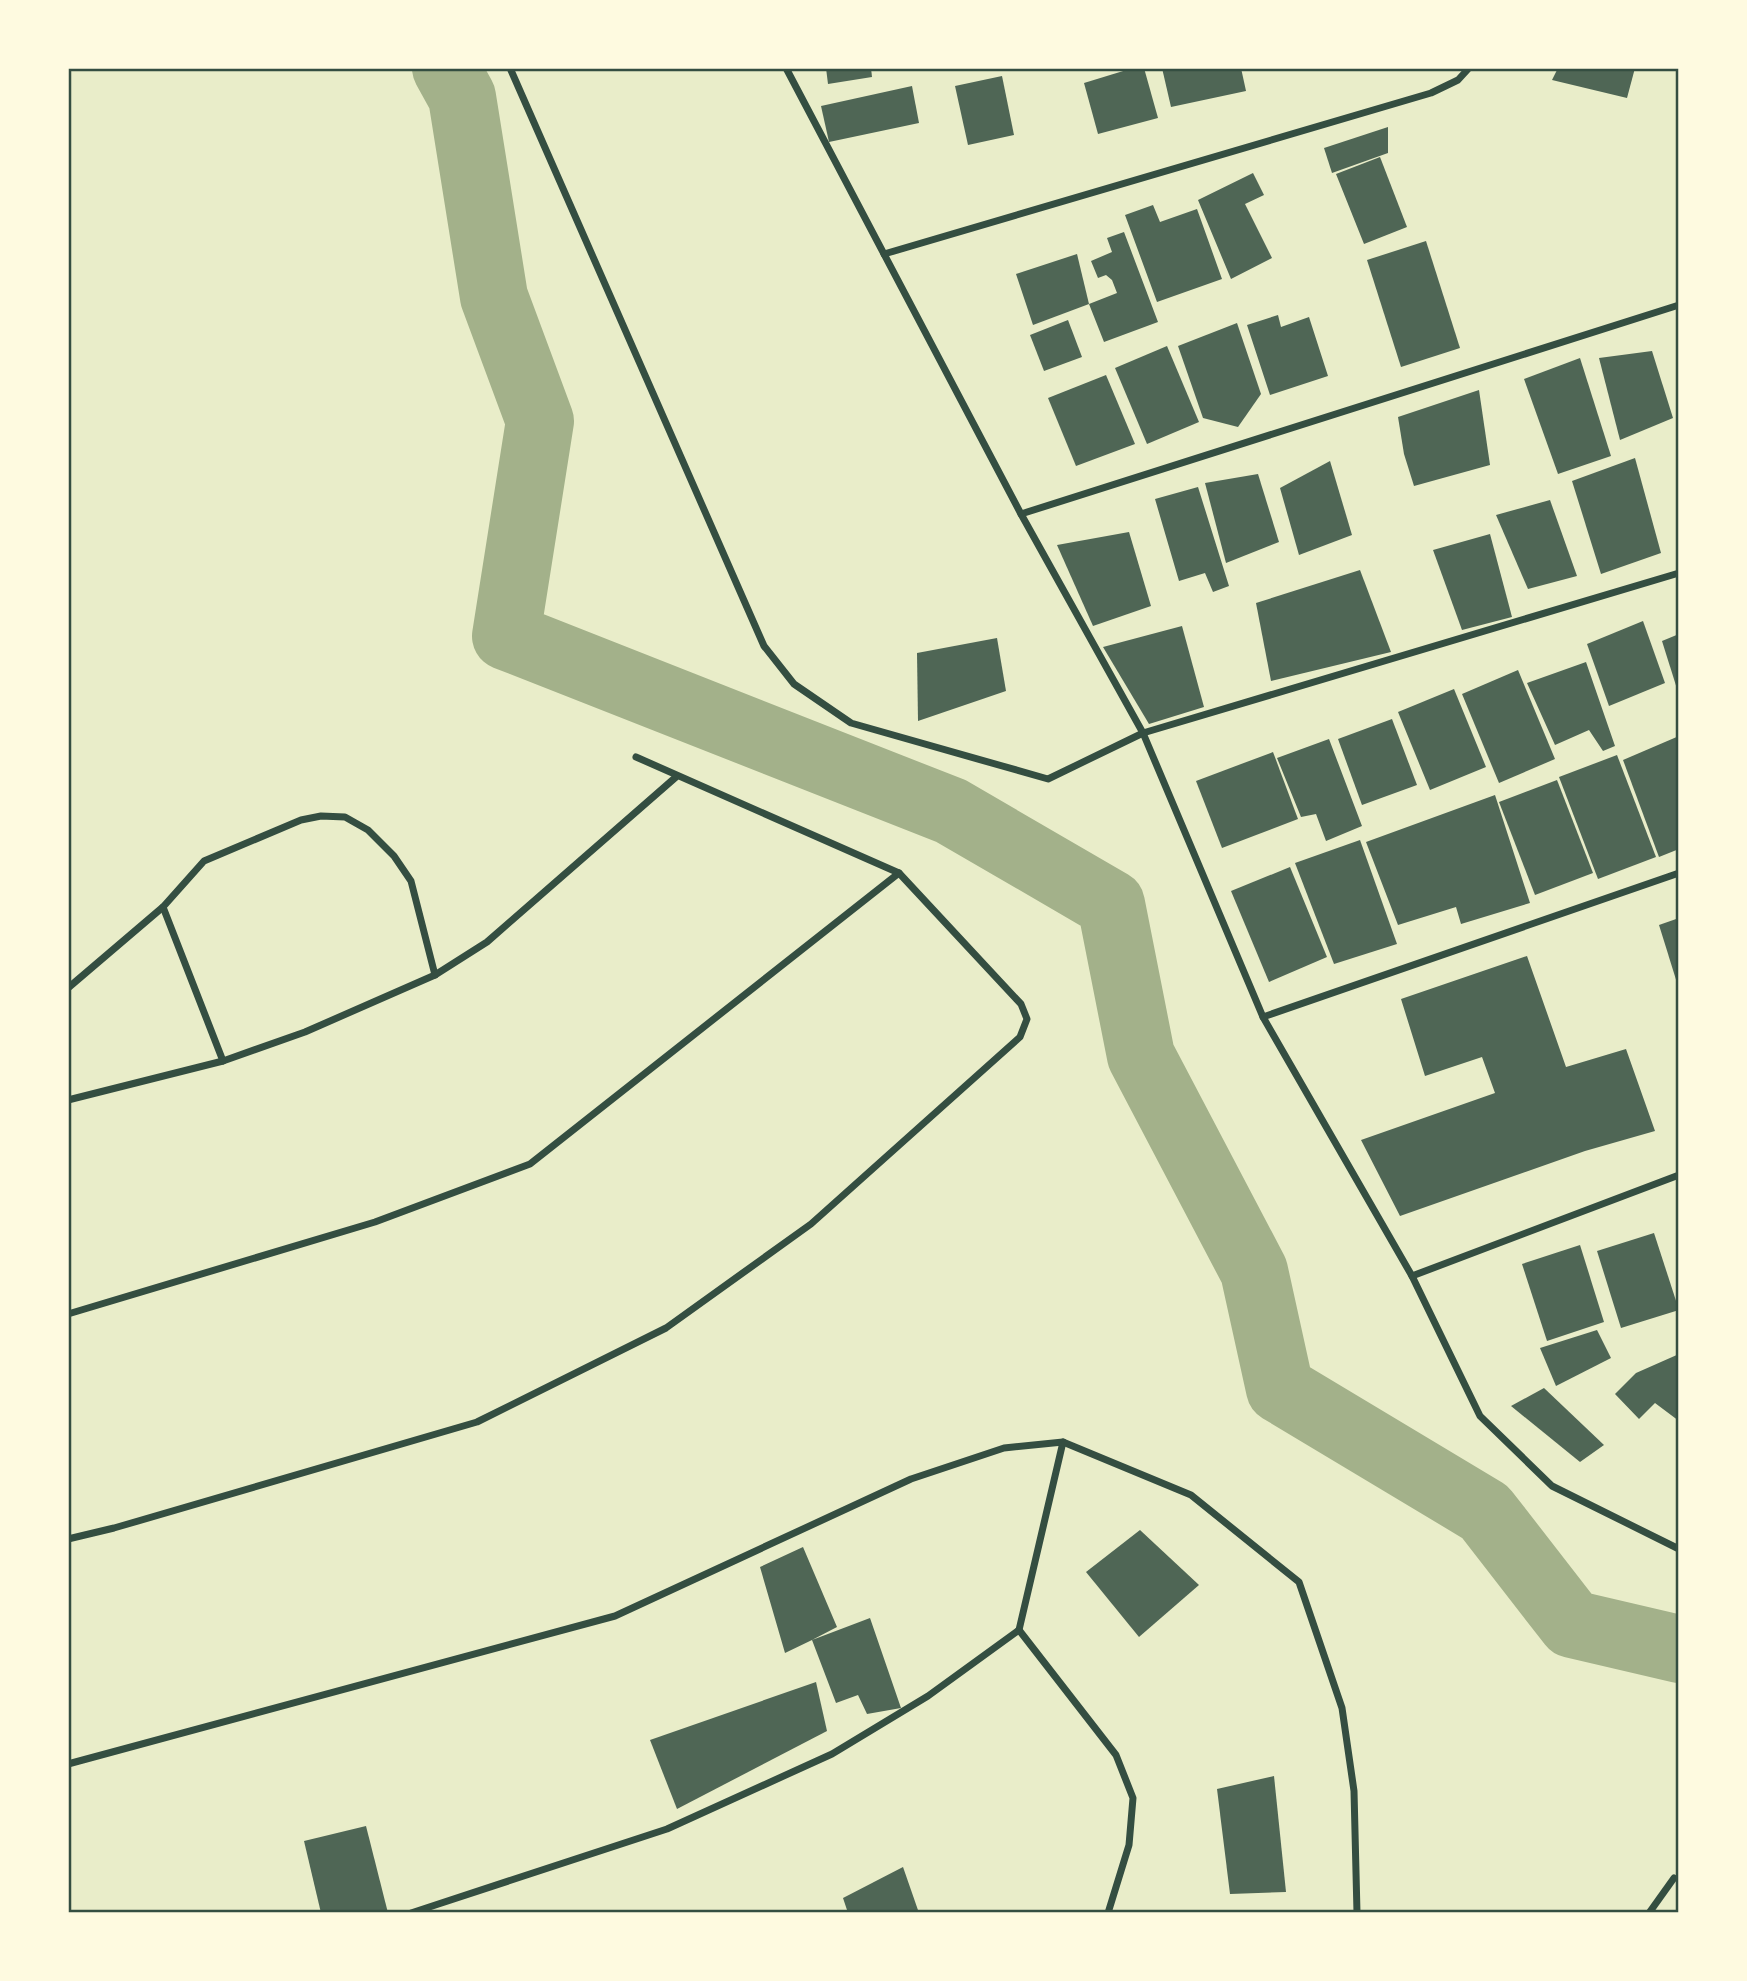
<svg xmlns="http://www.w3.org/2000/svg" width="1747" height="1981" font-family="Karla,sans-serif">
<rect width="100%" height="100%" fill="#e9edc9"/>
<g fill="none" stroke-linecap="round" stroke-linejoin="round">
<!-- river -->
<polyline stroke="#a3b18a" stroke-width="68" points="446,68 462,97 494,297 540,421 506,636 951,811 1111,904 1141,1056 1254,1271 1280,1389 1485,1512 1572,1624 1679,1649"/>
</g>
<!-- building -->
<g fill="#4f6655">
<polygon points="826,68 871,68 872,77 828,84"/>
<polygon points="1133,68 1144,68 1158,118 1098,134 1084,83"/>
<polygon points="1162,68 1241,68 1246,91 1171,107"/>
<polygon points="1558,68 1635,68 1627,98 1552,80"/>
<polygon points="1002,76 1014,135 968,145 955,86"/>
<polygon points="912,86 919,123 829,142 821,106"/>
<polygon points="1388,127 1388,153 1332,173 1324,148"/>
<polygon points="1380,157 1407,227 1364,244 1336,174"/>
<polygon points="1253,173 1264,195 1245,204 1272,258 1231,279 1198,200"/>
<polygon points="1153,205 1160,222 1197,209 1222,279 1157,302 1125,215"/>
<polygon points="1124,232 1158,322 1104,342 1089,304 1117,293 1112,280 1106,275 1098,278 1091,261 1112,252 1107,238"/>
<polygon points="1426,241 1460,348 1401,367 1367,260"/>
<polygon points="1077,254 1089,304 1033,325 1016,274"/>
<polygon points="1278,315 1281,327 1309,317 1328,376 1270,395 1247,325"/>
<polygon points="1068,320 1082,357 1044,371 1030,335"/>
<polygon points="1237,323 1261,394 1238,427 1203,418 1178,346"/>
<polygon points="1167,346 1199,422 1147,444 1115,368"/>
<polygon points="1652,351 1673,418 1620,440 1599,358"/>
<polygon points="1580,358 1611,456 1558,474 1524,379"/>
<polygon points="1106,375 1135,444 1076,466 1048,398"/>
<polygon points="1479,390 1490,465 1414,486 1404,454 1398,417"/>
<polygon points="1635,458 1661,553 1601,574 1572,481"/>
<polygon points="1330,461 1352,535 1299,555 1280,488"/>
<polygon points="1258,474 1279,542 1226,563 1205,483"/>
<polygon points="1198,487 1229,586 1213,592 1205,573 1179,581 1155,499"/>
<polygon points="1550,500 1577,576 1528,589 1496,515"/>
<polygon points="1129,532 1151,606 1093,626 1057,545"/>
<polygon points="1490,534 1512,617 1462,630 1433,550"/>
<polygon points="1360,570 1391,652 1271,681 1256,603"/>
<polygon points="1643,621 1665,683 1609,706 1587,644"/>
<polygon points="1182,626 1204,707 1149,724 1103,647"/>
<polygon points="1679,634 1679,692 1678,692 1662,641"/>
<polygon points="997,638 1006,691 918,721 917,653"/>
<polygon points="1586,662 1615,746 1603,751 1589,730 1555,745 1527,683"/>
<polygon points="1518,670 1555,759 1499,783 1462,694"/>
<polygon points="1454,689 1486,767 1430,790 1398,712"/>
<polygon points="1392,719 1417,785 1362,805 1338,739"/>
<polygon points="1679,736 1679,849 1659,857 1623,760"/>
<polygon points="1329,739 1362,826 1326,841 1316,814 1301,817 1277,758"/>
<polygon points="1273,752 1298,819 1222,848 1196,781"/>
<polygon points="1617,755 1656,857 1598,879 1559,777"/>
<polygon points="1557,780 1593,873 1535,895 1499,802"/>
<polygon points="1495,795 1530,903 1461,924 1456,907 1398,925 1366,842"/>
<polygon points="1360,840 1397,944 1334,964 1295,863"/>
<polygon points="1290,867 1327,957 1269,982 1231,891"/>
<polygon points="1679,918 1679,986 1678,986 1659,925"/>
<polygon points="1527,956 1566,1067 1626,1049 1655,1131 1585,1151 1400,1216 1361,1140 1495,1093 1482,1057 1425,1076 1401,999"/>
<polygon points="1654,1233 1679,1310 1621,1328 1597,1251"/>
<polygon points="1580,1245 1604,1322 1547,1341 1522,1264"/>
<polygon points="1597,1330 1611,1358 1556,1386 1540,1348"/>
<polygon points="1679,1354 1679,1421 1655,1403 1639,1419 1615,1394 1636,1373"/>
<polygon points="1544,1388 1604,1445 1580,1462 1511,1406"/>
<polygon points="1140,1530 1199,1585 1139,1637 1086,1572"/>
<polygon points="803,1547 837,1627 812,1640 870,1618 901,1708 867,1714 858,1695 836,1703 812,1640 785,1653 760,1567"/>
<polygon points="816,1682 827,1731 677,1809 650,1740"/>
<polygon points="1274,1776 1286,1892 1230,1894 1217,1789"/>
<polygon points="366,1826 388,1913 321,1913 304,1841"/>
<polygon points="903,1867 919,1913 848,1913 843,1898"/>
</g>
<g fill="none" stroke-linecap="round" stroke-linejoin="round">
<!-- minor -->
<g stroke="#344e41" stroke-width="7">
<polyline points="510,68 764,646 794,684 851,723 1048,779 1143,733 1679,573"/>
<polyline points="786,68 1021,514 1143,733 1263,1017 1412,1276 1480,1416 1552,1486 1679,1549"/>
<polyline points="884,254 1431,93 1458,80 1469,68"/>
<polyline points="1021,514 1679,305"/>
<polyline points="163,907 223,1061"/>
<polyline points="68,988 163,907 204,861 301,820 321,816 345,817 368,830 394,856 411,881 435,975"/>
<polyline points="1263,1017 1679,873"/>
<polyline points="68,1100 223,1061 305,1032 435,975 487,942 676,777"/>
<polyline points="1412,1276 1679,1175"/>
<polyline points="68,1314 375,1222 530,1164 899,873"/>
<polyline points="68,1539 114,1528 477,1422 666,1328 811,1224 1020,1037 1027,1019 1021,1004 899,873 636,757"/>
<polyline points="1019,1630 1116,1755 1133,1798 1129,1845 1108,1913"/>
<polyline points="1019,1630 1063,1442"/>
<polyline points="68,1764 615,1616 911,1479 1004,1448 1063,1442 1191,1495 1299,1582 1342,1708 1354,1791 1357,1913"/>
<polyline points="411,1913 667,1829 832,1754 928,1696 1019,1630"/>
<polyline points="1649,1913 1674,1878"/>
</g>
</g>
<!-- border -->
<rect width="1747" height="1981" fill="none" stroke="#fefae0" stroke-width="140"/>
<rect x="70" y="70" width="1607" height="1841" fill="none" stroke="#344e41" stroke-width="2.5"/>
</svg>
